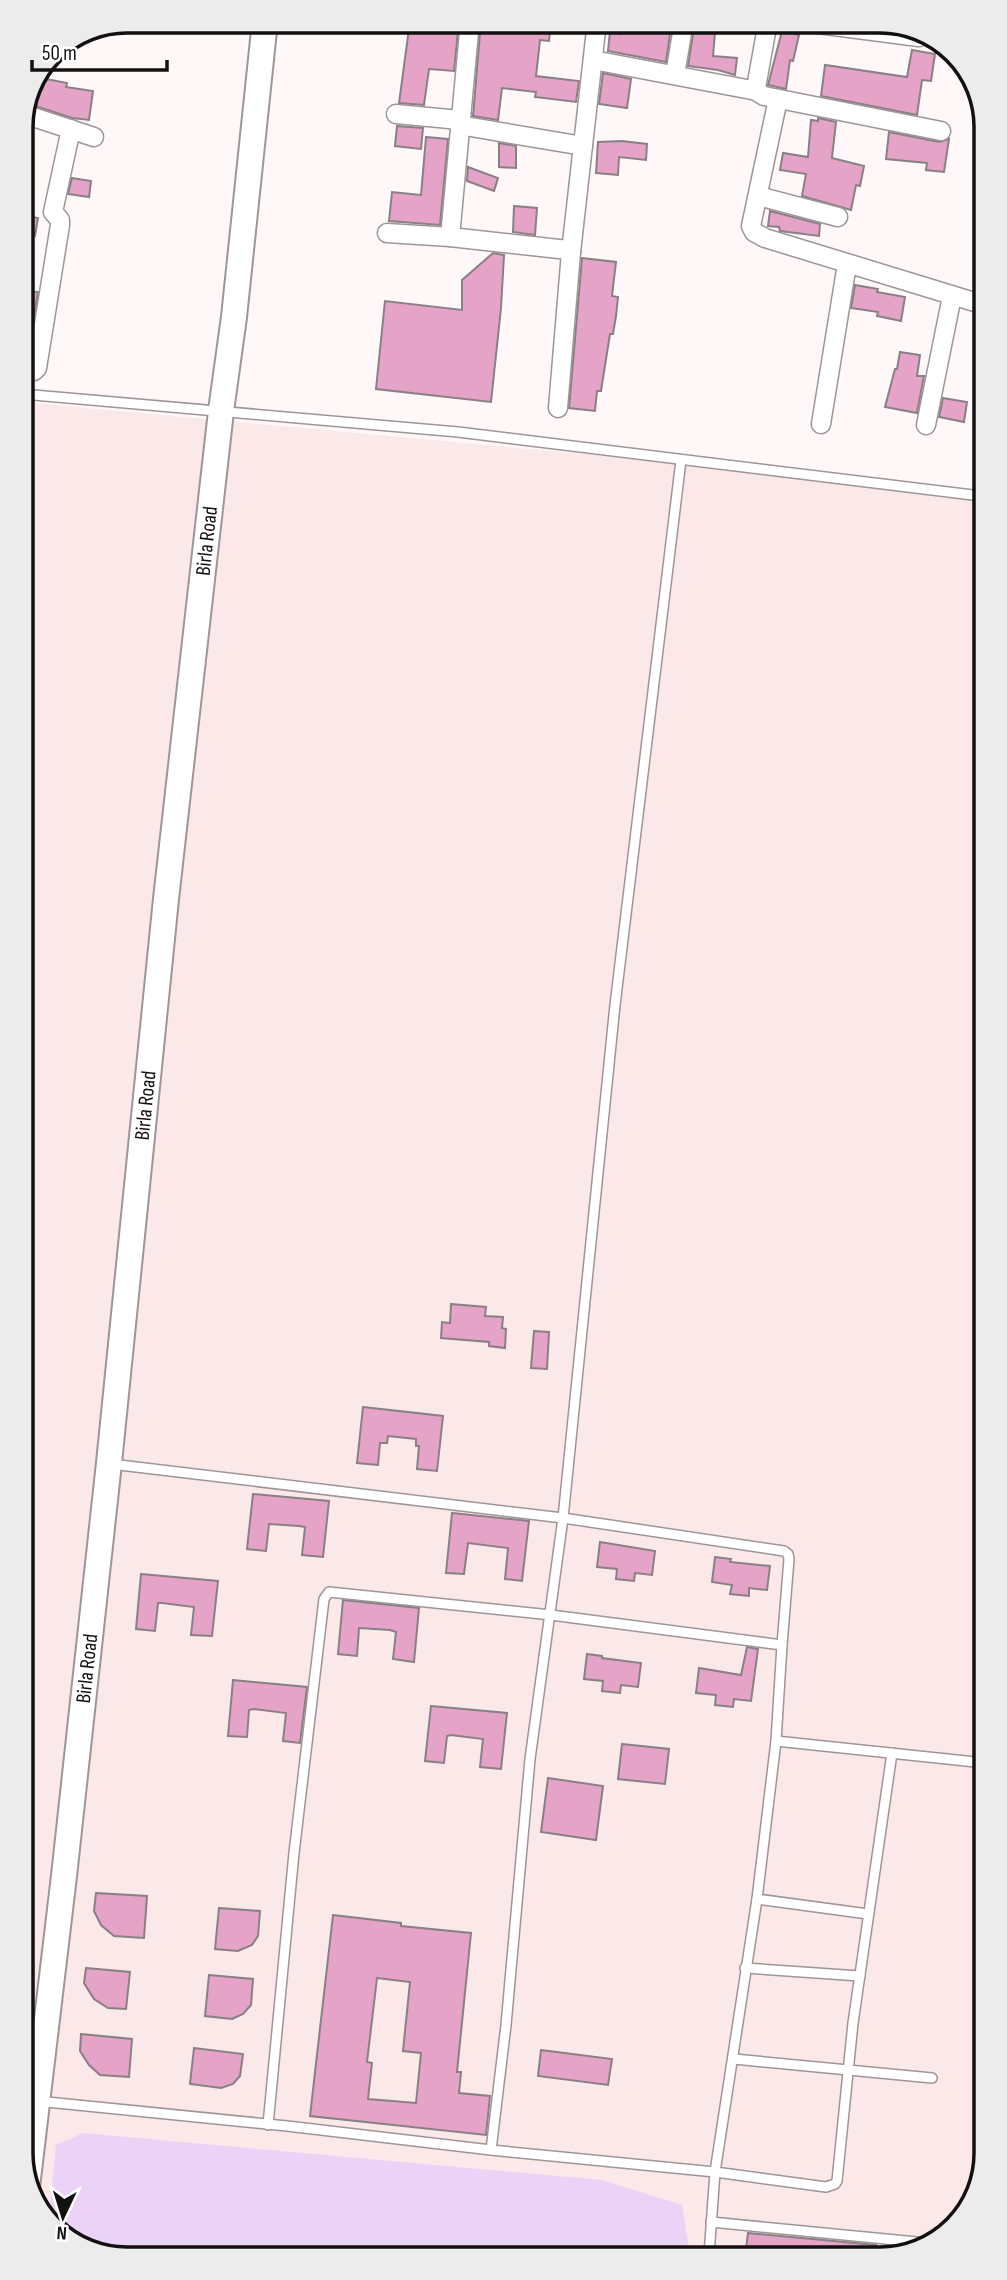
<svg xmlns="http://www.w3.org/2000/svg" width="1007" height="2280" font-family="'Sofia Sans Condensed',sans-serif">
<rect width="100%" height="100%" fill="#fef8f8"/>
<!-- built -->
<polygon fill="#fbe8e9" points="22,402 981,491 986,2153 968,2212 914,2253 120,2259 63,2237 27,2187"/>
<!-- water -->
<polygon fill="#ebd3f7" points="83,2133 602,2180 682,2205 690,2255 120,2259 63,2237 49,2218 56,2145"/>
<!-- building -->
<g fill="#e5a3c7" stroke="#888084" stroke-width="2" fill-rule="evenodd">
<polygon points="410,21 459,21 454,71 429,69 424,105 399,103"/>
<polygon points="481,21 551,21 549,41 540,40 536,76 579,81 576,102 535,97 536,92 502,88 498,120 473,116"/>
<polygon points="622,21 672,21 666,62 608,51 610,32 621,34"/>
<polygon points="695,21 716,21 713,56 737,58 735,75 718,70 688,66"/>
<polygon points="782,31 799,35 793,61 790,60 786,89 768,85"/>
<polygon points="912,50 935,54 931,81 922,80 917,115 821,96 825,65 907,77"/>
<polygon points="603,73 631,79 627,108 599,104"/>
<polygon points="41,78 67,83 66,87 93,91 89,120 72,118 29,104"/>
<polygon points="818,118 836,122 832,158 864,166 860,186 856,185 851,210 802,196 806,174 780,170 783,153 808,157 811,120 818,121"/>
<polygon points="397,126 423,128 421,149 395,146"/>
<polygon points="889,132 939,142 949,139 944,172 926,170 927,163 886,159"/>
<polygon points="426,137 448,139 440,225 389,221 392,192 421,195"/>
<polygon points="622,141 647,144 646,160 619,157 618,175 596,173 598,142"/>
<polygon points="499,143 516,146 516,168 499,167"/>
<polygon points="468,167 498,178 494,191 467,181"/>
<polygon points="72,178 91,181 89,197 68,194"/>
<polygon points="514,206 537,208 535,235 513,232"/>
<polygon points="770,211 820,224 819,236 780,231 779,227 768,226"/>
<polygon points="21,215 38,218 35,236 22,233"/>
<polygon points="493,253 504,255 501,308 491,402 376,389 385,301 462,310 462,280"/>
<polygon points="582,258 616,262 612,296 618,297 616,316 613,334 610,334 601,391 597,391 595,411 569,408"/>
<polygon points="855,285 878,289 877,292 905,297 901,321 877,316 878,312 851,308"/>
<polygon points="22,290 38,292 27,359 22,358"/>
<polygon points="900,352 920,355 917,376 924,376 917,413 885,407 895,369 897,369"/>
<polygon points="943,398 967,402 964,422 939,417"/>
<polygon points="451,1304 486,1307 485,1316 503,1317 502,1328 506,1329 505,1348 489,1346 489,1342 441,1338 442,1322 450,1323"/>
<polygon points="534,1331 549,1332 547,1369 531,1368"/>
<polygon points="363,1407 443,1416 437,1471 417,1469 419,1446 416,1446 416,1439 388,1436 387,1443 380,1443 378,1465 357,1463"/>
<polygon points="253,1494 329,1501 323,1557 302,1555 305,1527 299,1526 269,1524 266,1551 247,1549"/>
<polygon points="452,1513 529,1521 522,1581 505,1579 508,1548 468,1543 464,1574 446,1573"/>
<polygon points="600,1542 655,1551 652,1575 635,1573 634,1581 616,1579 617,1569 597,1567"/>
<polygon points="715,1557 731,1559 730,1562 770,1566 767,1590 749,1588 749,1596 730,1594 732,1585 712,1582"/>
<polygon points="141,1574 218,1581 212,1636 191,1635 194,1607 162,1603 158,1603 155,1631 136,1629"/>
<polygon points="343,1600 419,1608 414,1662 393,1659 396,1632 390,1630 359,1628 357,1656 338,1654"/>
<polygon points="747,1647 758,1649 751,1701 734,1699 733,1707 715,1705 716,1695 696,1693 699,1668 741,1675"/>
<polygon points="587,1654 602,1656 602,1658 641,1663 638,1687 621,1685 620,1693 602,1691 603,1681 584,1679"/>
<polygon points="233,1680 307,1687 300,1743 283,1741 286,1713 254,1709 249,1710 247,1737 228,1736"/>
<polygon points="431,1706 507,1713 501,1769 480,1767 483,1739 451,1735 447,1736 444,1763 425,1761"/>
<polygon points="622,1744 669,1749 665,1784 618,1779"/>
<polygon points="548,1778 603,1786 596,1840 541,1832"/>
<polygon points="96,1893 147,1896 144,1938 114,1936 101,1925 94,1911"/>
<polygon points="219,1908 260,1911 258,1936 252,1945 238,1951 215,1949"/>
<path d="M333,1915l68,8v3l70,7 -14,139h4l-2,21 31,3 -4,39 -176,-19zM377,1978l33,4 -7,69 18,2 -5,50 -48,-4 4,-36 -5,-1z"/>
<polygon points="86,1968 130,1972 126,2009 108,2008 94,1999 84,1983"/>
<polygon points="209,1975 253,1979 251,2005 243,2014 232,2019 205,2016"/>
<polygon points="81,2034 132,2039 129,2077 100,2075 89,2065 80,2051"/>
<polygon points="194,2048 243,2054 240,2076 233,2084 221,2088 190,2084"/>
<polygon points="541,2050 612,2059 608,2085 538,2076"/>
<polygon points="748,2233 876,2245 875,2253 791,2254 746,2249"/>
</g>
<g fill="none" stroke-linecap="round" stroke-linejoin="round">
<!-- lane casing -->
<g stroke="#9f9596" stroke-width="12">
<g id="lane">
<polyline points="22,394 458,432 981,496"/>
<polyline points="111,1464 563,1518 784,1551 788,1554 789,1559 782,1645"/>
<polyline points="776,1741 985,1763"/>
<polyline points="757,1899 868,1914"/>
<polyline points="745,1968 860,1976"/>
<polyline points="734,2059 932,2078"/>
<polyline points="37,2101 287,2126 491,2150 506,2025 530,1759 563,1518 615,1005 681,460"/>
<polyline points="268,2125 294,1853 324,1599 329,1592 551,1615 782,1645 776,1741 757,1899 715,2172 826,2187 835,2184 837,2181 853,2023 892,1753"/>
<polyline points="491,2150 715,2172 709,2255"/>
<polyline points="711,2222 927,2243"/>
</g>
</g>
<!-- street casing -->
<g stroke="#9f9596" stroke-width="21">
<g id="street">
<polyline points="768,21 756,88 759,93 764,96 941,131"/>
<polyline points="795,21 919,37"/>
<polyline points="593,60 757,91"/>
<polyline points="675,75 684,21"/>
<polyline points="778,99 751,226 754,232 765,238 981,304"/>
<polyline points="24,114 94,137"/>
<polyline points="396,114 460,120"/>
<polyline points="459,125 583,146"/>
<polyline points="758,196 838,217"/>
<polyline points="387,233 450,237 470,21"/>
<polyline points="450,237 568,250 571,252 558,408"/>
<polyline points="571,252 597,21"/>
<polyline points="22,370 34,371 37,368 60,225 60,220 53,212 71,129"/>
<polyline points="821,424 847,264"/>
<polyline points="926,425 952,296"/>
</g>
</g>
<!-- secondary casing -->
<g stroke="#9f9596" stroke-width="28">
<g id="secondary">
<path id="s1" d="M27,2187l37,-311 45,-413 57,-564 55,-488 13,-94 31,-296"/>
</g>
</g>
<!-- lane -->
<use href="#lane" stroke="#fff" stroke-width="9"/>
<!-- street -->
<use href="#street" stroke="#fff" stroke-width="18"/>
<!-- secondary -->
<use href="#secondary" stroke="#fff" stroke-width="24"/>
</g>
<g text-anchor="middle" stroke-width="7" stroke-linejoin="round" paint-order="stroke">
<!-- street labels -->
<g font-size="21" fill="#131010" stroke="#fff">
<text dy="7" stroke="none"><textPath href="#s1" startOffset="1656">Birla Road</textPath></text>
<text dy="7" stroke="none"><textPath href="#s1" startOffset="1088">Birla Road</textPath></text>
<text dy="7" stroke="none"><textPath href="#s1" startOffset="522">Birla Road</textPath></text>
</g>
</g>
<!-- crop -->
<path d="M0 0H1007V2280H0ZM127 33H880A94 94 0 0 1 974 127V2153A94 94 0 0 1 880 2247H127A94 94 0 0 1 33 2153V127A94 94 0 0 1 127 33Z" fill="#ececec" fill-rule="evenodd"/>
<path fill="none" stroke="#131010" stroke-width="3.5" d="M127 33H880A94 94 0 0 1 974 127V2153A94 94 0 0 1 880 2247H127A94 94 0 0 1 33 2153V127A94 94 0 0 1 127 33Z"/>
<!-- north arrow -->
<g transform="translate(63 2217) rotate(184)" stroke="#ffffff" stroke-width="5" paint-order="stroke">
<path d="M0-5L12 26L0 18L-12 26Z" fill="#131010"/>
<text y="-10" font-size="19" font-weight="bold" text-anchor="middle" fill="#131010">N</text>
</g>
<!-- scale -->
<path d="M32 60v10h135v-10" fill="none" stroke="#131010" stroke-width="3.5"/>
<text x="42" y="60" font-size="21" fill="#131010" stroke="#ffffff" stroke-width="5" paint-order="stroke">50 m</text>
</svg>
